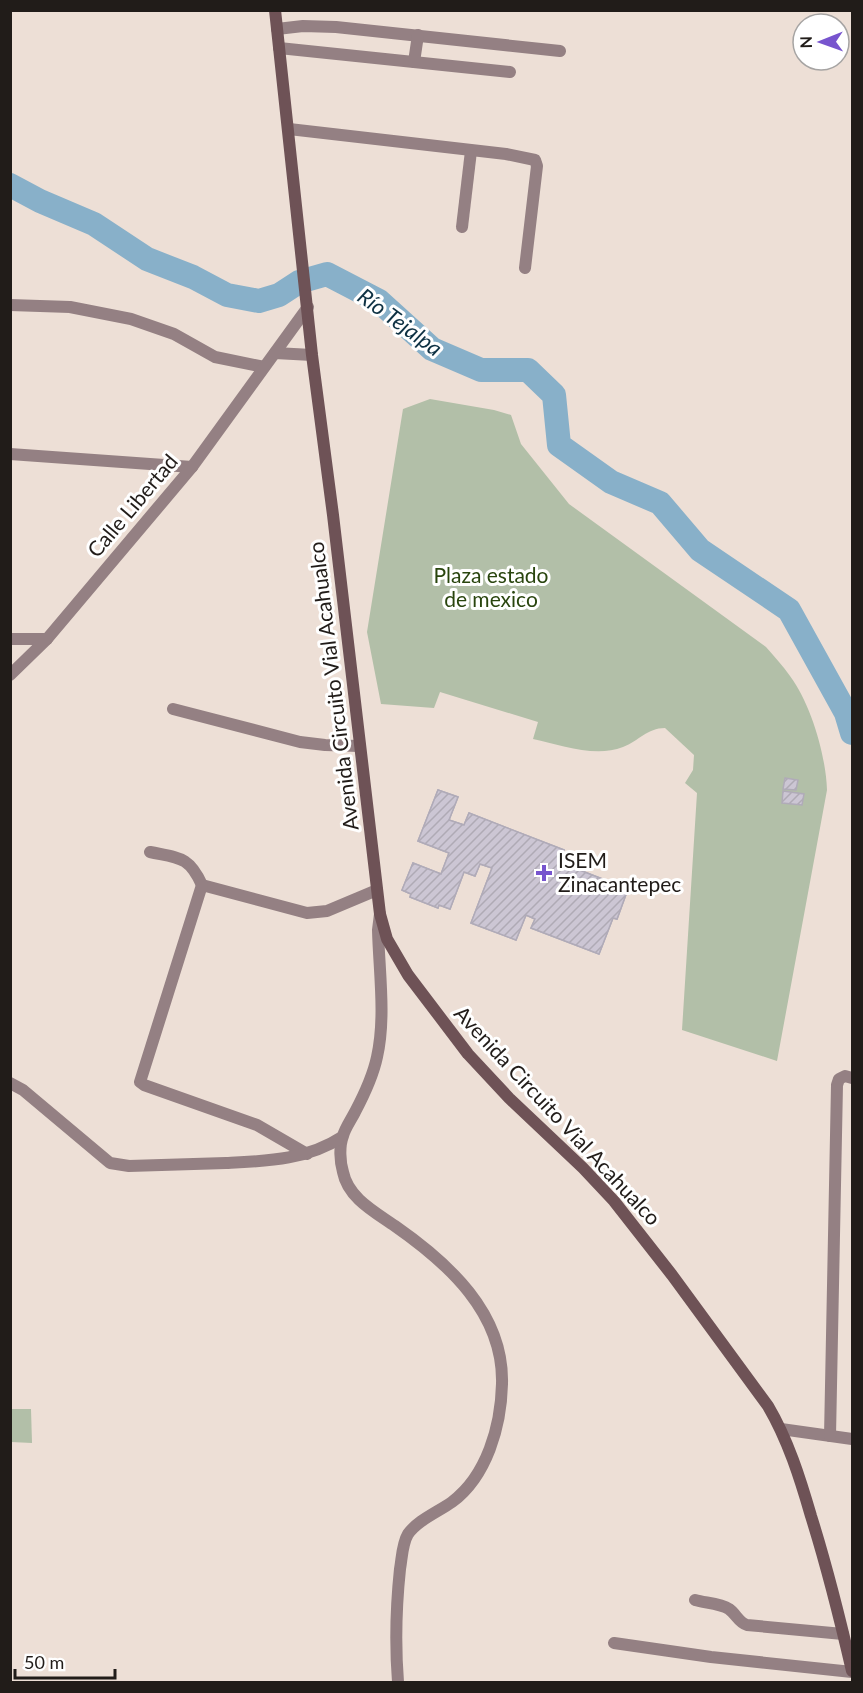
<svg xmlns="http://www.w3.org/2000/svg" width="863" height="1693" font-family="Lato,sans-serif">
<defs>
<pattern id="building-hatch" width="6" height="6" patternUnits="userSpaceOnUse" patternTransform="scale(1.5)"><rect width="6" height="6" fill="#ccc6d4"/><path d="M-1 1l2-2M0 6l6-6M5 7l2-2" fill="none" stroke="#afaab5"/></pattern>
</defs>
<rect width="100%" height="100%" fill="#eddfd6"/>
<!-- park -->
<g fill="#b2bfa8">
<path d="M430,399l64,11 17,5 10,29 48,60 197,143c8,9 17,19 24,29 21,28 36,80 37,114l-50,271 -95,-31 15,-237 -12,-10 8,-13 1,-15 -29,-27c-18,0 -26,13 -42,19 -28,11 -62,-2 -90,-8l5,-17 -98,-30 -6,16 -53,-4 -14,-72 36,-223z"/>
<polygon points="11,1409 31,1409 32,1443 11,1442"/>
</g>
<g fill="none" stroke-linecap="round" stroke-linejoin="round">
<!-- river -->
<polyline stroke="#88b0c9" stroke-width="24" points="10,185 40,201 94,224 147,259 193,277 227,295 259,301 279,295 299,282 327,274 379,301 432,349 481,370 528,370 554,395 559,445 611,482 660,503 700,550 789,610 846,713 852,733"/>
</g>
<!-- building -->
<g fill="url(#building-hatch)" stroke="#b0abb8" stroke-width="1.5" fill-rule="evenodd">
<polygon points="785,778 798,780 796,790 783,789"/>
<path d="M438,790l20,7 -9,23 15,5 5,-12 95,37 -5,12 69,27 -11,30 -4,-1 -14,36 -68,-26 4,-9 -9,-4 -10,25 -45,-17 21,-55 -12,-4 -5,12 -11,-4 -14,37 -11,-4 -1,3 -28,-11 1,-3 -9,-4 11,-27 28,11 8,-21 -31,-12zM541,857l12,5 -8,18 -12,-5z"/>
<polygon points="438,790 458,797 449,820 464,825 469,813 564,850 559,862 628,889 617,919 613,918 599,954 531,928 535,919 526,915 516,940 471,923 492,868 480,864 475,876 464,872 450,909 439,905 438,908 410,897 411,894 402,890 413,863 441,874 449,853 418,841"/>
<polygon points="783,791 804,794 802,805 782,803"/>
</g>
<g fill="none" stroke-linecap="round" stroke-linejoin="round">
<!-- street -->
<g stroke="#948083" stroke-width="12">
<polyline points="277,29 303,26 336,27 560,51"/>
<polyline points="279,48 510,72"/>
<polyline points="414,62 418,35"/>
<polyline points="289,129 506,154 535,160 537,166 525,268"/>
<polyline points="462,227 471,151"/>
<polyline points="10,305 70,307 131,319 174,334 215,357 264,367"/>
<polyline points="275,353 312,355"/>
<polyline points="10,454 192,467"/>
<polyline points="10,639 47,639"/>
<polyline points="10,675 47,639 192,467 308,307"/>
<polyline points="173,709 300,742 325,745 359,746"/>
<path d="M150,852c29,6 39,4 52,33l105,28 20,-2 50,-21"/>
<polyline points="202,885 140,1082 144,1085 257,1125 307,1154"/>
<path d="M380,914l-2,16c1,41 8,87 -1,127 -4,19 -13,38 -22,55 -4,8 -10,16 -12,24 -4,10 -3,26 0,36 5,26 32,40 52,54 53,37 109,87 107,158 -1,42 -15,92 -50,118 -14,10 -34,18 -44,32 -6,10 -6,24 -8,35 -4,38 -5,75 -2,113"/>
<path d="M10,1083l13,7 87,73 19,3c32,-1 65,-2 97,-3 41,-2 81,-3 116,-26"/>
<polyline points="781,1429 852,1439"/>
<polyline points="830,1436 837,1085 839,1079 845,1076 852,1078"/>
<path d="M695,1600c10,3 25,3 34,9 7,5 10,14 18,16l96,9"/>
<polyline points="614,1643 711,1657 852,1672"/>
</g>
<!-- secondary -->
<path stroke="#6e5256" stroke-width="12" d="M275,10l37,345 21,160 47,399 7,25 21,36 60,79 41,44 74,70 31,33 58,74 96,131c20,34 32,72 43,110 16,51 29,103 41,155"/>
</g>
<!-- markers -->
<path fill="#7754ce" stroke="#fff" stroke-width="2" d="M541 864h6v6h6v6h-6v6h-6v-6h-6v-6h6z"/>
<g text-anchor="middle" stroke-width="6" stroke-linejoin="round" paint-order="stroke">
<!-- street labels -->
<g font-size="21" fill="#211c19" stroke="#fff">
<text transform="translate(133 506) rotate(-50)" y="7">Calle Libertad</text>
<text transform="translate(334 686) rotate(-97)" y="7">Avenida Circuito Vial Acahualco</text>
<text transform="translate(557 1116) rotate(47)" y="7">Avenida Circuito Vial Acahualco</text>
</g>
<!-- park labels -->
<g font-size="21" fill="#29450e" stroke="#fff">
<text x="491" y="583">Plaza estado<tspan x="491" dy="24">de mexico</tspan></text>
</g>
<!-- poi labels -->
<g font-size="21" fill="#211c19" stroke="#fff" text-anchor="start">
<text x="558" y="868">ISEM<tspan x="558" dy="24">Zinacantepec</tspan></text>
</g>
<!-- water labels -->
<g font-size="22" font-style="italic" fill="#0e3143" stroke="#fff">
<text transform="translate(400 322) rotate(36)" y="8">Río Tejalpa</text>
</g>
</g>
<!-- border -->
<rect width="863" height="1693" fill="none" stroke="#211c19" stroke-width="24"/>
<!-- north arrow -->
<g transform="translate(821 42) rotate(269)"><circle r="28" fill="#ffffff" stroke="#a6a4a3" stroke-width="1.5"/>
<path d="M0-4.5L10 22L0 15L-10 22Z" fill="#7754ce"/>
<text y="-9" font-size="16" font-weight="bold" text-anchor="middle" fill="#211c19">N</text>
</g>
<!-- scale -->
<path d="M15 1669v9h100v-9" fill="none" stroke="#211c19" stroke-width="3"/>
<text x="24" y="1669" font-size="18" fill="#211c19" stroke="#ffffff" stroke-width="4.5" paint-order="stroke">50 m</text>
</svg>
